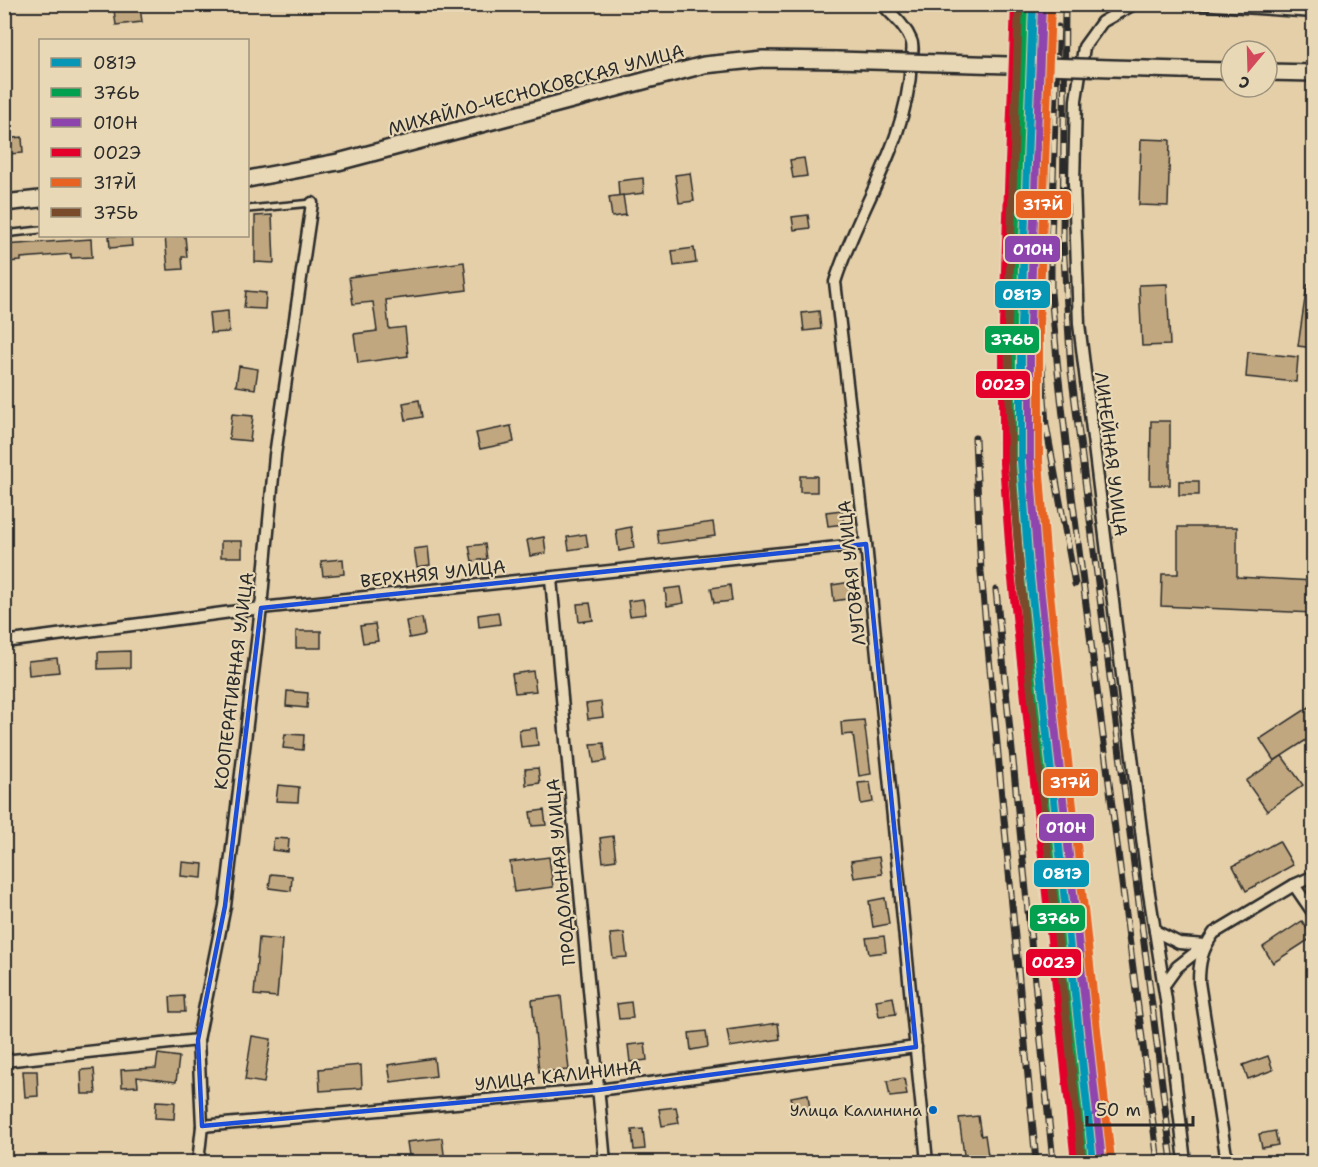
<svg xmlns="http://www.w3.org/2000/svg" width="1318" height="1167" font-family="'Shantell Sans',sans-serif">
<rect width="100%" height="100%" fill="#e4cfa9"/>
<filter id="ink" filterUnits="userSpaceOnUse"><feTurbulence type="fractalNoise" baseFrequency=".0167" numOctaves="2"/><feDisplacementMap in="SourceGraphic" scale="12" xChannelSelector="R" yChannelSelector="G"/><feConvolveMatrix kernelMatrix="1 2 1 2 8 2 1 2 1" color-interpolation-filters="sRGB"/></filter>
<g filter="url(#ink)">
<!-- building -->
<g fill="#c0a77f" stroke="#2b2b2b" stroke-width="1.5">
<polygon points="140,7 142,22 116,25 114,10"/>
<polygon points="22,137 23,153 6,154 4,139"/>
<polygon points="1141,139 1170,140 1168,206 1139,205"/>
<polygon points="804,158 807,176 793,178 790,160"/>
<polygon points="690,173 694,201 679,203 675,175"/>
<polygon points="643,178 644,193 619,196 618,181"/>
<polygon points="623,195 626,215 612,217 609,197"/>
<polygon points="272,215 274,263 255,262 255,216"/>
<polygon points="808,215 810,228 794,230 792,217"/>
<polygon points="109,236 131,236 132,246 110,248"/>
<polygon points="165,236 185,236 187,257 182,257 183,269 168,270"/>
<polygon points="91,239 92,257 71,258 71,254 21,258 21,261 5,262 4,245"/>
<polygon points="694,248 696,263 674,266 672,251"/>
<polygon points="464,262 467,290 386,300 389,329 405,327 408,356 358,363 354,334 377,331 373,302 353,304 349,277"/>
<polygon points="1167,284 1170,345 1142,346 1139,285"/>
<polygon points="1307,285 1314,285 1314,348 1298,346"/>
<polygon points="246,291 266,293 265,309 244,308"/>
<polygon points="228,311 229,332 211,333 209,313"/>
<polygon points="819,311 821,329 804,331 802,313"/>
<polygon points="1248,352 1298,357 1296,382 1246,377"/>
<polygon points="239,366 258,369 255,389 236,386"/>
<polygon points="419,400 422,417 406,420 403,403"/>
<polygon points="232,414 253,416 250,441 229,439"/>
<polygon points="1151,421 1170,421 1170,485 1150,485"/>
<polygon points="511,426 514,442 480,449 476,433"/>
<rect x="800" y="476" width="17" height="16"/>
<rect x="1179" y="481" width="20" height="14"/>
<polygon points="842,510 844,524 828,526 826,512"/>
<polygon points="713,522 715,536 659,544 657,530"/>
<polygon points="631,527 634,548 619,551 616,530"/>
<polygon points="1178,527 1237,527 1237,577 1314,581 1314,613 1161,606 1162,574 1178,574"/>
<polygon points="586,534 588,547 569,550 567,537"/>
<polygon points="544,537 546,553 530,556 527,540"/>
<rect x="221" y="541" width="21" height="16"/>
<polygon points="485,544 487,559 472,561 469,546"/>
<polygon points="428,547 430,565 417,567 414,549"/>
<polygon points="343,559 344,574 323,576 321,561"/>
<polygon points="851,582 853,598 834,601 832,585"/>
<polygon points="730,585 732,601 714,603 711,588"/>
<polygon points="681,587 684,603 667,606 665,589"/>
<polygon points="643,599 646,614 630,616 628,601"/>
<polygon points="590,603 593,620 579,622 577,604"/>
<polygon points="498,612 500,624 479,627 478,615"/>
<polygon points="422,618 425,635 409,638 406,621"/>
<polygon points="375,624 378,641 363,643 360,626"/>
<rect x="296" y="631" width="25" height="17"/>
<polygon points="130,651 130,668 98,669 98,652"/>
<polygon points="57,658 59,672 29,675 28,661"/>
<polygon points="533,671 536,691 515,693 512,674"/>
<polygon points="287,691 308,693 307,708 286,706"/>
<polygon points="601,702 603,717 588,719 586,704"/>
<polygon points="1314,704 1314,735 1274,761 1260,739"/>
<polygon points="864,720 871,774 859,776 853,734 842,735 841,722"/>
<polygon points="536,728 538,745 521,747 519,730"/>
<polygon points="285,734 304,735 303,750 283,748"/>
<polygon points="604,743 606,761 594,763 591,744"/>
<polygon points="1282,756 1303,785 1267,811 1246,781"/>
<polygon points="538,768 540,783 526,785 525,769"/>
<polygon points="870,782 873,802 861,804 858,783"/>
<polygon points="278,785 299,787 298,802 276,801"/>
<polygon points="544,810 546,825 532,826 530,812"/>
<polygon points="613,836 616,860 603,862 600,838"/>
<polygon points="274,838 289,839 288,852 272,850"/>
<polygon points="1279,841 1293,865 1246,891 1233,866"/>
<polygon points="549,857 553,887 514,892 510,862"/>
<polygon points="879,857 882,874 854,878 851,861"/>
<polygon points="182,862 203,864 202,878 181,876"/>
<polygon points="271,874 292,876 291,891 269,888"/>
<polygon points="885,898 889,924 873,927 869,901"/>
<polygon points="1302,921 1313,937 1273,963 1263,947"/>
<polygon points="624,933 627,957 613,958 610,934"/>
<polygon points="884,936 886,952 869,954 866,938"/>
<polygon points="259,938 282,940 277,997 254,995"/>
<polygon points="184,996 185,1012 171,1012 170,997"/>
<polygon points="561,996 569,1070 539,1072 532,1000"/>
<polygon points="893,997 896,1014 879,1016 876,1000"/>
<polygon points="631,1002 633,1018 619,1019 617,1004"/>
<polygon points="778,1023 780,1039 730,1047 727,1030"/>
<polygon points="706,1031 708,1047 691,1050 689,1033"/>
<polygon points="252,1036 271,1039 264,1083 245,1080"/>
<polygon points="645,1043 647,1060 630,1062 628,1045"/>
<polygon points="158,1054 179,1057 176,1082 137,1077 138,1086 122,1087 121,1070 156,1068"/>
<polygon points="1268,1056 1273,1070 1248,1079 1243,1065"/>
<polygon points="434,1058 436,1076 391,1082 388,1065"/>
<polygon points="361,1065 362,1088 320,1091 319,1069"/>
<polygon points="94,1069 96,1094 82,1094 81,1070"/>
<polygon points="23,1071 37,1071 38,1096 25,1097"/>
<polygon points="904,1078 907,1095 890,1097 887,1081"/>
<polygon points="808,1094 810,1111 794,1114 791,1097"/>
<polygon points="156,1101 175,1102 174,1119 155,1118"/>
<polygon points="676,1107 679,1123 662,1126 659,1109"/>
<polygon points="978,1116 981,1136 985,1135 989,1162 965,1162 959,1118"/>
<polygon points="643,1129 645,1149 634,1150 632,1130"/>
<polygon points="1275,1131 1278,1145 1262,1148 1259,1134"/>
<polygon points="442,1138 445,1162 410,1162 407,1142"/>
</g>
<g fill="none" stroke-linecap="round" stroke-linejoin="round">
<!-- lane casing -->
<g stroke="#2b2b2b" stroke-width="10">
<g id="lane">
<polyline points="248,209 312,203"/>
<polyline points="4,234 40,230"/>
</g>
</g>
<!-- street casing -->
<g stroke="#2b2b2b" stroke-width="15">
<g id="street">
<path d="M882,4c10,11 23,21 29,36 3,6 1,15 0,22 -3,80 -53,146 -76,220l31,262 61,618"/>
<polyline points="1134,4 1102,22 1084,47 1076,100 1074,183 1079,324 1148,887 1166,1000 1185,1162"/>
<polyline points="1199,4 1314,12"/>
<polyline points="551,579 605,1162"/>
<polyline points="4,642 261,608 866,544"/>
<polyline points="1294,885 1314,914"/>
<polyline points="1155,931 1179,943 1205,945"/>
<polyline points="1164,985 1177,967 1205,945"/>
<polyline points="4,1061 198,1040"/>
<polyline points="202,1126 598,1090 916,1047"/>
<polyline points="198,1162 202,1126 198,1040 225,906 261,608 275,455 312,203"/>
<path d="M1227,1162l-28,-180c0,-20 3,-33 15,-49l80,-48 20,-9"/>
</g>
</g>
<!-- secondary casing -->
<g stroke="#2b2b2b" stroke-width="20">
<g id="secondary">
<polyline points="1181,70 1231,71"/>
<polyline points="1267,72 1314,73"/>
<polyline points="248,179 338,162 704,65 763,59 837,60"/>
<polyline points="4,203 40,199"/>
</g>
</g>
<!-- lane -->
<use href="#lane" stroke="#e9d8b5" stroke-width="5"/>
<!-- street -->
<use href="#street" stroke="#e9d8b5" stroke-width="10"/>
<!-- secondary -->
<use href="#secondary" stroke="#e9d8b5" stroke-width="15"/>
<!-- rail casing -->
<g stroke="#2b2b2b" stroke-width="7">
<g id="rail">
<polyline points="1065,4 1063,241 1071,371 1172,1162"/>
<polyline points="1058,27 1051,242 1051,292 1058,371 1072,496 1158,1162"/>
<polyline points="1038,313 1046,425 1075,584"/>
<polyline points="975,438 981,572 1036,1162"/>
<polyline points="996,590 1053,1162"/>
</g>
</g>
<!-- rail -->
<use href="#rail" stroke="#e9d8b5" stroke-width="4.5" stroke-dasharray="14" stroke-linecap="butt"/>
<!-- secondary-bridge casing -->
<g stroke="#2b2b2b" stroke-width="20" stroke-linecap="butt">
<polyline id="secondary-bridge" points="837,60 1181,70"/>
</g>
<!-- secondary-bridge -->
<use href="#secondary-bridge" stroke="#e9d8b5" stroke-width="15"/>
<!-- rail-1 casing -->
<g stroke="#e9d8b5" stroke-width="12">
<polyline id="rail-1" points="1033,4 1021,324 1021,462 1029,568 1093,1162"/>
</g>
<!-- rail-2 casing -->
<g stroke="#e9d8b5" stroke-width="12">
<polyline id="rail-2" points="1024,4 1012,324 1012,463 1020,569 1084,1162"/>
</g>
<!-- rail-3 casing -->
<g stroke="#e9d8b5" stroke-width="12">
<polyline id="rail-3" points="1042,4 1030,324 1030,462 1038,567 1102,1161"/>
</g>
<!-- rail-4 casing -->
<g stroke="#e9d8b5" stroke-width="12">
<polyline id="rail-4" points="1015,4 1003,323 1003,463 1011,570 1075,1162"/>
</g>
<!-- rail-5 casing -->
<g stroke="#e9d8b5" stroke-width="12">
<polyline id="rail-5" points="1051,5 1039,324 1039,461 1047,566 1111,1160"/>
</g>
<!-- rail-6 casing -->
<g stroke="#e9d8b5" stroke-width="12">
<polyline id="rail-6" points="1019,4 1008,324 1011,462 1028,664 1082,1162"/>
</g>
<!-- rail-1 -->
<use href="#rail-1" stroke="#0696b6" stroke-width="8"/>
<!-- rail-2 -->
<use href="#rail-2" stroke="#02a04f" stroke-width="8"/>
<!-- rail-3 -->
<use href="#rail-3" stroke="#8e44ad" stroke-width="8"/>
<!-- rail-4 -->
<use href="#rail-4" stroke="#e4002b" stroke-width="8"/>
<!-- rail-5 -->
<use href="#rail-5" stroke="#e86222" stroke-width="8"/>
<!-- rail-6 -->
<use href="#rail-6" stroke="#7a4b2a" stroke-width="8"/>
</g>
</g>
<!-- marked area -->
<path fill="none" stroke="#1d4ed8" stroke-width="4.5" stroke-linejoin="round" d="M866,544l50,503 -318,43 -396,36 -4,-86 27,-134 36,-298z"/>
<!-- markers -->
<circle fill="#0065bd" stroke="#e9d8b5" stroke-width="2" cx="933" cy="1110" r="5"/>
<g text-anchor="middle" stroke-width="4.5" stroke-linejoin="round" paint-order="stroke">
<!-- bus labels -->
<g font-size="16" fill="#2b2b2b" stroke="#e9d8b5" text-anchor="end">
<text x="922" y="1116">Улица Калинина</text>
</g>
<!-- street labels -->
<g font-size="18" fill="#2b2b2b" stroke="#e9d8b5">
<text transform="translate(536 90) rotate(-15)" y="6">МИХАЙЛО-ЧЕСНОКОВСКАЯ УЛИЦА</text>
<text transform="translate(1111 454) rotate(83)" y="6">ЛИНЕЙНАЯ УЛИЦА</text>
<text transform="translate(852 573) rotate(-96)" y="6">ЛУГОВАЯ УЛИЦА</text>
<text transform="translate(433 574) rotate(-6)" y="6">ВЕРХНЯЯ УЛИЦА</text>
<text transform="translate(234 681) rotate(-83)" y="6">КООПЕРАТИВНАЯ УЛИЦА</text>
<text transform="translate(561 872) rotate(-95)" y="6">ПРОДОЛЬНАЯ УЛИЦА</text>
<text transform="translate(558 1076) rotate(-6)" y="6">УЛИЦА КАЛИНИНА</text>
</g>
</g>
<g stroke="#e9d8b5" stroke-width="2">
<rect x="1015" y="190" width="57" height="29" rx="6" fill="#e86222"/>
<rect x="1004" y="235" width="57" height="28" rx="6" fill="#8e44ad"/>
<rect x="994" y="280" width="57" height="29" rx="6" fill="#0696b6"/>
<rect x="984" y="325" width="56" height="29" rx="6" fill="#02a04f"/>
<rect x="975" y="370" width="56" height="29" rx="6" fill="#e4002b"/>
<rect x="1042" y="768" width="57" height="29" rx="6" fill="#e86222"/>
<rect x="1038" y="813" width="57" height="29" rx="6" fill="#8e44ad"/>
<rect x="1033" y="859" width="57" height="29" rx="6" fill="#0696b6"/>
<rect x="1029" y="904" width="57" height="28" rx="6" fill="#02a04f"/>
<rect x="1025" y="948" width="57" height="29" rx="6" fill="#e4002b"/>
</g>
<g font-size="16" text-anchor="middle" font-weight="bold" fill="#fff">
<text x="1043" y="210">317Й</text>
<text x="1033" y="255">010Н</text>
<text x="1022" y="300">081Э</text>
<text x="1012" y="345">376Ь</text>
<text x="1003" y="390">002Э</text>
<text x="1070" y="788">317Й</text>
<text x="1066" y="833">010Н</text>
<text x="1062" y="879">081Э</text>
<text x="1058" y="924">376Ь</text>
<text x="1053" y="968">002Э</text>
</g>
<!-- margin -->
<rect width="1318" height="1167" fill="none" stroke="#e9d8b5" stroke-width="24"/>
<rect x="12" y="12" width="1294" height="1143" fill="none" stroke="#2b2b2b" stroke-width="2" filter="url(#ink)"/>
<!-- legend -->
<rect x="39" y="39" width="210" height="198" fill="#e9d8b5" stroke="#9d937e" stroke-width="1.5"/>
<rect x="51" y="58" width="30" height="9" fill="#0696b6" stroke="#9d937e" stroke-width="1.5"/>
<text x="93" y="69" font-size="18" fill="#2b2b2b">081Э</text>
<rect x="51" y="88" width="30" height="9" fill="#02a04f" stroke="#9d937e" stroke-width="1.5"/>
<text x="93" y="99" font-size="18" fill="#2b2b2b">376Ь</text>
<rect x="51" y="118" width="30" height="9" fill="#8e44ad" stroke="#9d937e" stroke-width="1.5"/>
<text x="93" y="129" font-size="18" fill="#2b2b2b">010Н</text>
<rect x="51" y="148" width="30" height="9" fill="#e4002b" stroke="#9d937e" stroke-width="1.5"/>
<text x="93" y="159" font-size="18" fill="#2b2b2b">002Э</text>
<rect x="51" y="178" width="30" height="9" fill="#e86222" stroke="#9d937e" stroke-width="1.5"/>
<text x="93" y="189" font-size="18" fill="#2b2b2b">317Й</text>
<rect x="51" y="208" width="30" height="9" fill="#7a4b2a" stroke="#9d937e" stroke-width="1.5"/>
<text x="93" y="219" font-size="18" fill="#2b2b2b">375Ь</text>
<!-- north arrow -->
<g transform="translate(1249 69) rotate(199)"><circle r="28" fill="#e9d8b5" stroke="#9d937e" stroke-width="1.5"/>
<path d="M0-4.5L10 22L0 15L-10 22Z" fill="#d1495b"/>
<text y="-9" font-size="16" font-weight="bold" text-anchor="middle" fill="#2b2b2b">С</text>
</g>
<!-- scale -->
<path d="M1087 1116v9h106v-9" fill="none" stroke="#2b2b2b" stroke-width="3"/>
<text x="1096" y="1116" font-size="18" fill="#2b2b2b" stroke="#e9d8b5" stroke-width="4.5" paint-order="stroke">50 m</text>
</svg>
